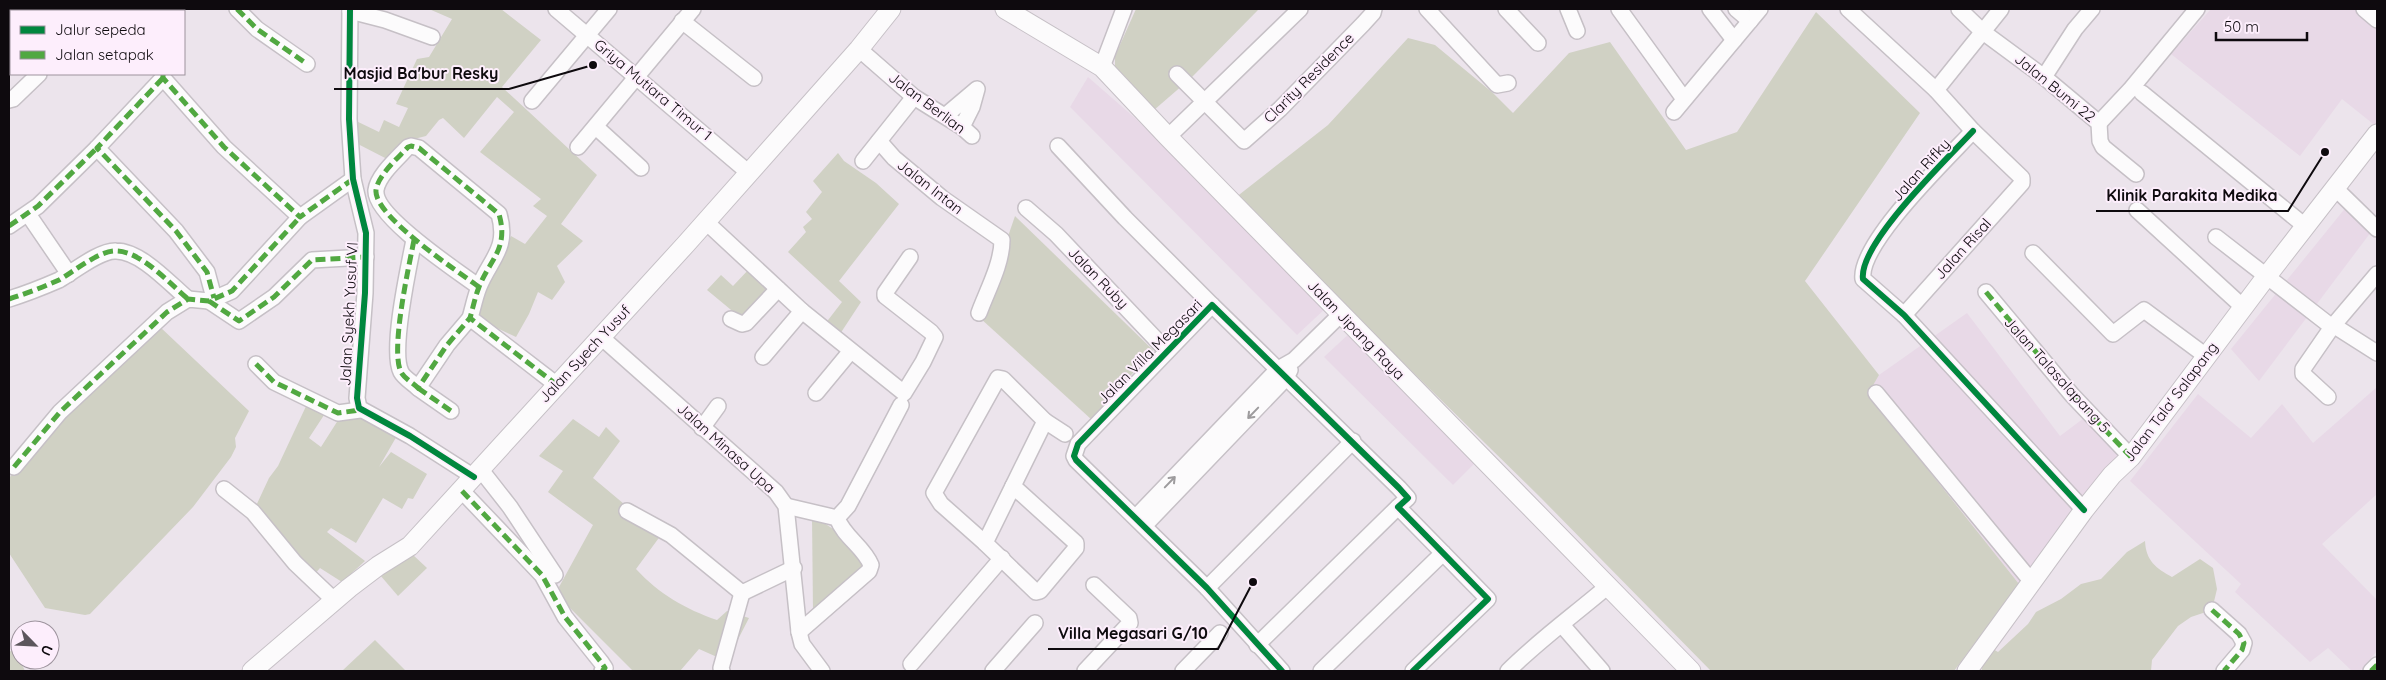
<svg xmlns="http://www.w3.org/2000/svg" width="2386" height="680" font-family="Quicksand,sans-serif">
<rect width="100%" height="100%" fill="#ece4ec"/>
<!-- built -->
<g fill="#e8d9e7">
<polygon points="2211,9 2354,9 2377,29 2377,127 2342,99 2300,156 2171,54"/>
<polygon points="1088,77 1135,118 1327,307 1297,335 1070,107"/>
<polygon points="2347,206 2374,228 2259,381 2231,349"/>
<polygon points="1967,313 2060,436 2088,415 2120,460 2019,584 1868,393 1879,375"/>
<polygon points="1351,332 1478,460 1453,485 1324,357"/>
<polygon points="2377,387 2377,494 2322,544 2377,600 2377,651 2360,671 2352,671 2328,648 2310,662 2235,592 2241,584 2130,481 2198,394 2251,438 2282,404 2313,443"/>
</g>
<!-- green -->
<g fill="#d0d1c4">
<polygon points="429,9 501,9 541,40 502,87 597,175 561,224 583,241 557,266 565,282 552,300 538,292 529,314 516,337 482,321 476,308 511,236 525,244 547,216 533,206 541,199 480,152 514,112 497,97 464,138 443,118 439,120 426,136 414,139 389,160 354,142 352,119 379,132 384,120 399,127 408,108 396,104 417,59 429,57 452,19"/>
<polygon points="1136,9 1259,9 1191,78 1154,110 1115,71 1115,56"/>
<polygon points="1816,12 1920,113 1805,281 1879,375 1868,394 2019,584 1954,671 1711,671 1541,498 1235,198 1328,125 1408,38 1435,45 1493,93 1513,113 1569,53 1610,42 1686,150 1737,132"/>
<polygon points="838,153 844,161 876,183 899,204 839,281 861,302 840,334 825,324 842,302 788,252 806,232 803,227 812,219 806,212 822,192 813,181"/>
<polygon points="1015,216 1153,350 1092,420 980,318"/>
<polygon points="750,268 774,291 742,319 707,290 721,275 733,286"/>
<polygon points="159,326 249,411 235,438 236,447 231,457 193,507 90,614 85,615 45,608 9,553 9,478 62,418"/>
<polygon points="308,402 326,412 309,438 321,447 342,414 359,413 398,434 379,467 391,452 427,474 413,499 408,498 402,509 383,498 356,543 331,528 327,532 365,561 342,582 320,568 314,575 255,508 269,478 278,466"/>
<path d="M573,419l26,18 7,-10 14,14 -27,37 68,57 -25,34c23,25 49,40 81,51l10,-9 22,7 -19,37 -13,2 -18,-8 -19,22h-47l-70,-70 -4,-14 34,-62 -45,-33 15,-21 -24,-15z"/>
<path d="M812,516c25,14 42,27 55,53l-54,44z"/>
<path d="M2145,541c1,20 11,27 27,36l28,-18 13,9 4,21 -5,21 -21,7 -13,9 -26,34 -1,11h-169v-15l9,-8 7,4 30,-28 8,-12 25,-13 20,-15 20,-5 26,-27z"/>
<polygon points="412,554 427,568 398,596 380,575"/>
<polygon points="375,640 406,671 342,671"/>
<polygon points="15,649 25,671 9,671 9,652"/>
</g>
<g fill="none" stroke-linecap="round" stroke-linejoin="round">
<!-- minor casing -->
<g stroke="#c6c0c6" stroke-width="18">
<g id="minor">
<polyline points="145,9 147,11"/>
<polyline points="237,9 257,29 307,64"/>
<polyline points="350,9 349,119 353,179 366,233 365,293 357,398 359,408 410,436 474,477"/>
<polyline points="556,9 749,173"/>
<polyline points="1427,9 1497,85 1508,83"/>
<polyline points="1506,9 1538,43"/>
<polyline points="1568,9 1577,31"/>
<polyline points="1619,9 1684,99"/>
<polyline points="1710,9 1734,40"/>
<polyline points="1736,9 1750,21"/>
<polyline points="1848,9 1936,90 1973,131 2022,178 2022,183 1904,315"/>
<polyline points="1959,9 1983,32 2044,77 2099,123 2100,141 2103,147 2136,174"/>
<polyline points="2364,9 2377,20"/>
<polyline points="49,11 52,9"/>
<polyline points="350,11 385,20 432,37"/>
<polyline points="682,21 754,78"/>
<polyline points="9,39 11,38"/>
<polyline points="859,49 914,97 962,127 972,136"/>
<polyline points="1102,67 1124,9"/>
<polyline points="163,74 163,78 224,147 300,217 353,179"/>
<polyline points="1177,74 1244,141 1280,109 1363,24 1373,13 1374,9"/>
<polyline points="2044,77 2075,29 2092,9"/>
<polyline points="163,78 97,148 176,231 207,272 214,298"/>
<polyline points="1936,90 2001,9"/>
<polyline points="2142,93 2305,226"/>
<polyline points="9,100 13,99 39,74"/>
<polyline points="532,101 609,9"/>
<polyline points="1674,112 1760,9"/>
<polyline points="945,116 977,89 972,107 962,127"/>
<polyline points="2099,123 2130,90 2197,9"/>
<polyline points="596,127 641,168"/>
<path d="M1973,131c-25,27 -115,113 -110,148l41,36 180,195"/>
<polyline points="1168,137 1300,9"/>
<path d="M879,141l15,17 48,40 60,42c0,24 -15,51 -23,73"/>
<polyline points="1058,146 1125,218 1212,305"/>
<polyline points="578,147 693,9"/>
<polyline points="863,161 914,97"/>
<polyline points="2335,188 2377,229"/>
<polyline points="1026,208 1056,234 1167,351"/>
<polyline points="2137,210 2243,307"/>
<polyline points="28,214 69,274"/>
<polyline points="705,221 802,311 904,393 923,362 935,337 931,332 885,296 885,293 910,257"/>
<polyline points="9,226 38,206 97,148"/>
<polyline points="2216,237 2332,327"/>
<path d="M414,240c-5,26 -24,110 -13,132 3,6 12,11 17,16l29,-43 23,-27"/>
<polyline points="2033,253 2113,334 2144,310 2206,356"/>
<path d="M479,287c-20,-15 -106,-71 -103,-97 2,-15 22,-32 32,-43l3,-1 8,2 80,66c10,35 -9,45 -20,73 -4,10 -6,21 -9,31l87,67"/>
<polyline points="1986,292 2072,395 2131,457"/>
<path d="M9,299c16,-5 34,-12 50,-19 14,-8 41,-30 57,-29 25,0 54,33 72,48"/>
<polyline points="209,301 239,321 274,297 312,260 366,257"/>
<polyline points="731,319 742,324 746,323 778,289"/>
<polyline points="2333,325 2377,353"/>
<polyline points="601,337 776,492 786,506 799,632 802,644 822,671"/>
<polyline points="763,357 802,311"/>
<polyline points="256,364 274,382 338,413 360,410"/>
<polyline points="418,388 451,411"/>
<polyline points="816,393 850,352"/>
<polyline points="1876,393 2032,582"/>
<polyline points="2328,397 2303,374 2303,369 2332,327 2377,274"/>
<polyline points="1045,421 1065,434"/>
<polyline points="702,428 718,406"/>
<polyline points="14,467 60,412 167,312 188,299 209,301 232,291 300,217"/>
<polyline points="481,470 510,507 555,575"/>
<polygon points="1013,486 1076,543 1076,548 1040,591 1036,592 985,543"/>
<polyline points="224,489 253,512 295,563 335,601"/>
<polyline points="462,491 542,575 565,617 601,662 605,668 602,671"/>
<polyline points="786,506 837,518 848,506 901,405"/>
<polyline points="627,511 671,535 742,593 794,568"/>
<polyline points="1136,517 1278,369 1294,360 1341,314"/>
<polyline points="1145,525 1286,378 1290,370"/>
<polyline points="985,543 941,504 934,493 998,378 1003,379 1045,421 1013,486"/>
<polyline points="1207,588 1353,441"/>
<polyline points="2212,610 2239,634 2244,643 2242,650 2224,671"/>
<polyline points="1562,625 1602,671"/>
<path d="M799,632l70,-61 2,-6c-7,-18 -27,-28 -34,-47"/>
<polyline points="1257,645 1398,507"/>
<polyline points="911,664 1002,558"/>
<polyline points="722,671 721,668 742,593"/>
<polyline points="993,671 1035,623"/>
<polyline points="1085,671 1130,623 1129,618 1094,585"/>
<polyline points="1183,671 1220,633"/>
<polyline points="1282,671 1207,588 1076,460 1074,456 1078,444 1212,305 1399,488 1408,498 1398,507 1488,599 1413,671"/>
<polyline points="1321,671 1443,553"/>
<path d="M1508,671c31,-31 66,-56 100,-85"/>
<polyline points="2371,671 2377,665"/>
</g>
</g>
<!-- major casing -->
<g stroke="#c6c0c6" stroke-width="21">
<g id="major">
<polyline points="1005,9 1102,67 1168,137 1691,671"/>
<polyline points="252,671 349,588 378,566 410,546 686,244 859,49 891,9"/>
<polyline points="1967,671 2084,510 2112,475 2131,457 2266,277 2377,134"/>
</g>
</g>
<!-- minor -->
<use href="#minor" stroke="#fcfbfc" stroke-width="15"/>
<!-- major -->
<use href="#major" stroke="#fcfbfc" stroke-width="19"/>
<!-- quiet -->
<g stroke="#51a841" stroke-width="5" stroke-dasharray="10 5" stroke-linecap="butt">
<polyline points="145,9 147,11"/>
<polyline points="237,9 257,29 307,64"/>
<polyline points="163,74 163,78 224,147 300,217 353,179"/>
<polyline points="163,78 97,148 176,231 207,272 214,298"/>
<polyline points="9,226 38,206 97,148"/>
<path d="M414,240c-5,26 -24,110 -13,132 3,6 12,11 17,16l29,-43 23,-27"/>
<path d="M479,287c-20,-15 -106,-71 -103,-97 2,-15 22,-32 32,-43l3,-1 8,2 80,66c10,35 -9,45 -20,73 -4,10 -6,21 -9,31l87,67"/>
<polyline points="1986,292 2072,395 2131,457"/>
<path d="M9,299c16,-5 34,-12 50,-19 14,-8 41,-30 57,-29 25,0 54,33 72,48"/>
<polyline points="209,301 239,321 274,297 312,260 366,257"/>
<polyline points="256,364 274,382 338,413 360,410"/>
<polyline points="418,388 451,411"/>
<polyline points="14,467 60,412 167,312 188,299 209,301 232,291 300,217"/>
<polyline points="462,491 542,575 565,617 601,662 605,668 602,671"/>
<polyline points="2212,610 2239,634 2244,643 2242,650 2224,671"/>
<polyline points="2371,671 2377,665"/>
</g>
<!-- cycleway casing -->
<g stroke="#fdeefc" stroke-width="9">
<g id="cycleway">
<polyline points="350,9 349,119 353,179 366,233 365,293 357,398 359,408 410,436 474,477"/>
<path d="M1973,131c-25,27 -115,113 -110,148l41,36 180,195"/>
<polyline points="1282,671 1207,588 1076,460 1074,456 1078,444 1212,305 1399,488 1408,498 1398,507 1488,599 1413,671"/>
</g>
</g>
<!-- cycleway -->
<use href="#cycleway" stroke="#00873e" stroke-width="6"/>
</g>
<!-- one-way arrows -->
<defs><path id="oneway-shaft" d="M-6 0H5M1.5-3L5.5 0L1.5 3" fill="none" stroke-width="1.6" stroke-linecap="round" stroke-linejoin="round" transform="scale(1.25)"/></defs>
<g stroke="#9d9b9d">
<use href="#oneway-shaft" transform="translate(1253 413) rotate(134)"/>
<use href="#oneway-shaft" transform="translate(1170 482) rotate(-46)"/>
</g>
<g text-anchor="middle" stroke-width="4" stroke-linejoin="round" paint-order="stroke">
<!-- street labels -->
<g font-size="15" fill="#0e0a0e" stroke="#fdeefc">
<text transform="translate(1309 78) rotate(-45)" y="5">Clarity Residence</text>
<text transform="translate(2055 88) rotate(39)" y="5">Jalan Bumi 22</text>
<text transform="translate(653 90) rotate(40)" y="5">Griya Mutiara Timur 1</text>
<text transform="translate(927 103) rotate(37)" y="5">Jalan Berlian</text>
<text transform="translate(1921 170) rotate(-48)" y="5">Jalan Rifky</text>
<text transform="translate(930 187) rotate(38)" y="5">Jalan Intan</text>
<text transform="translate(1963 249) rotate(-48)" y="5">Jalan Risal</text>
<text transform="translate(1098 278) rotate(46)" y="5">Jalan Ruby</text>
<text transform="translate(349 314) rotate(-87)" y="5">Jalan Syekh Yusuf VI</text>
<text transform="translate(1356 330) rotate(46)" y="5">Jalan Jipang Raya</text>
<text transform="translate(1150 352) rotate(-45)" y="5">Jalan Villa Megasari</text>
<text transform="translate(585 354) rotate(-47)" y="5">Jalan Syech Yusuf</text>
<text transform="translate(2057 375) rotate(48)" y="5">Jalan Talasalapang 5</text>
<text transform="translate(2171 402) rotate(-53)" y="5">Jalan Tala' Salapang</text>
<text transform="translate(726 448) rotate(42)" y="5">Jalan Minasa Upa</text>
</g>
</g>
<!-- callouts -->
<path fill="none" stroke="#0e0a0e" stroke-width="2" d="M593 65L509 89H334M2325 152L2288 211H2096M1253 582L1218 649H1048"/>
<g fill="#0e0a0e" stroke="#fdeefc" stroke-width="2">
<circle cx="593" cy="65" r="5"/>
<circle cx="2325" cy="152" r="5"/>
<circle cx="1253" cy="582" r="5"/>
</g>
<g font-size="16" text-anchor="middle" font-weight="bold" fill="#0e0a0e" stroke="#fdeefc" stroke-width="4" stroke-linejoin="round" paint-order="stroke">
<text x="421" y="79">Masjid Ba'bur Resky</text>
<text x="2192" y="201">Klinik Parakita Medika</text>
<text x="1133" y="639">Villa Megasari G/10</text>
</g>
<!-- border -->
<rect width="2386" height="680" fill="none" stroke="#0e0a0e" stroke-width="20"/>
<!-- legend -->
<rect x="10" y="10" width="175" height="65" fill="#fdeefc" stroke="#9d939d"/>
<rect x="20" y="26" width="25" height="8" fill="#00873e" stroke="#9d939d"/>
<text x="55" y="35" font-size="15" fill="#0e0a0e">Jalur sepeda</text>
<rect x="20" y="51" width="25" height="8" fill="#51a841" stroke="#9d939d"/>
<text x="55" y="60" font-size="15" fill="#0e0a0e">Jalan setapak</text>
<!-- north arrow -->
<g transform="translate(35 645) rotate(114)"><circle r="24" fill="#fdeefc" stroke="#9d939d"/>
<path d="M0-4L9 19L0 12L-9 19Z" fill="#5c565c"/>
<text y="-8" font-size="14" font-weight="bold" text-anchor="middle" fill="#0e0a0e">U</text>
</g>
<!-- scale -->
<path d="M2216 32v8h91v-8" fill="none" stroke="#0e0a0e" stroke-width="2.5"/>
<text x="2224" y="32" font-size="15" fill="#0e0a0e" stroke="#fdeefc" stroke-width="4" paint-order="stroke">50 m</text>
</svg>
